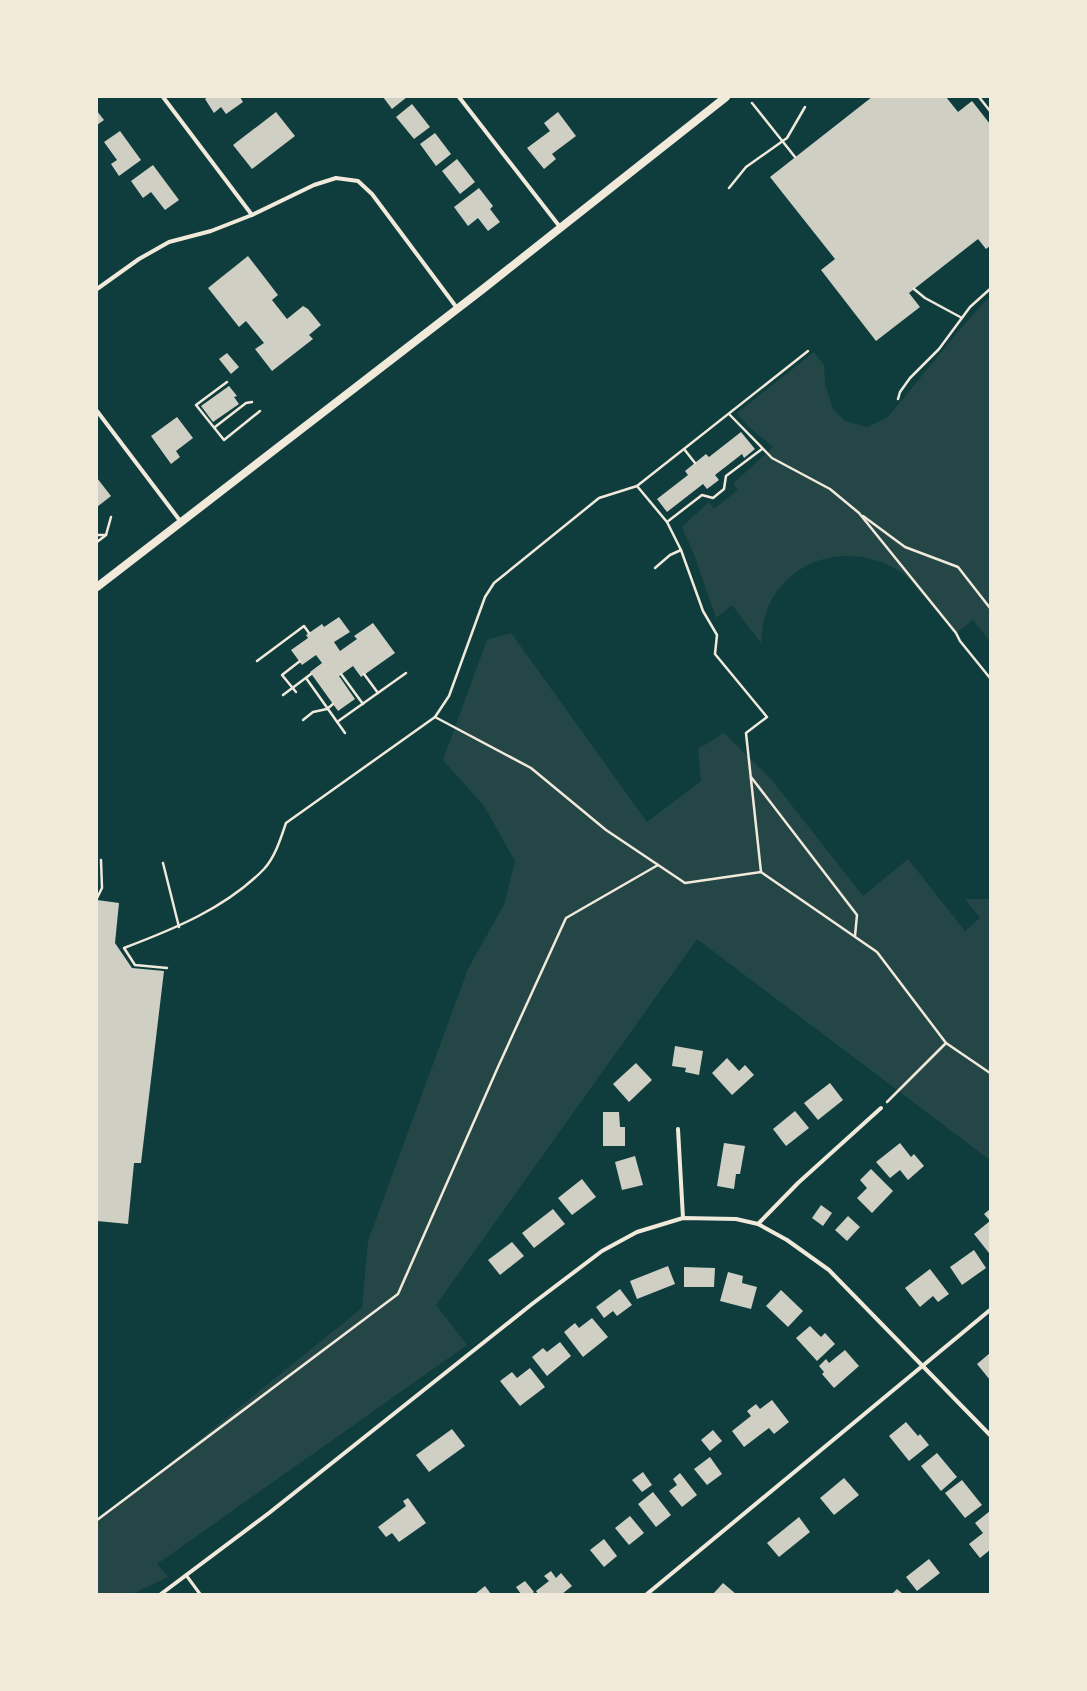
<svg xmlns="http://www.w3.org/2000/svg" width="1087" height="1691" font-family="Karla,sans-serif">
<rect width="100%" height="100%" fill="#0f3d3e"/>
<!-- green -->
<g fill="#244646">
<path d="M990,296v345l-17,-21 -17,13c-12,-14 -24,-28 -36,-41 -6,-7 -12,-15 -19,-20 -49,-32 -118,-15 -136,44 -3,9 -3,19 -4,27l-29,-38 -16,13 -21,-61 -13,-30 27,-25 5,7 24,-19 -5,-6 40,-37 -25,-21 -11,-13 77,-61 10,13 1,19 8,25 12,12 22,6 21,-10 73,-89z"/>
<polygon points="511,633 647,822 701,781 698,749 724,733 771,779 863,896 908,859 965,931 980,918 965,899 990,899 990,1160 697,939 436,1305 467,1345 157,1564 168,1577 132,1594 97,1594 97,1520 111,1511 362,1308 368,1241 468,969 504,905 515,861 484,806 443,760 487,640"/>
</g>
<!-- building -->
<g fill="#cfcfc3">
<polygon points="208,97 240,97 243,102 226,114 221,107 214,113 205,99"/>
<polygon points="383,97 407,97 392,109"/>
<polygon points="872,97 946,97 958,112 972,101 990,124 990,246 986,249 978,239 909,293 920,307 876,341 821,270 835,259 770,177"/>
<polygon points="412,104 430,127 414,139 396,117"/>
<polygon points="97,111 104,120 97,125"/>
<polygon points="276,112 295,136 252,169 233,145"/>
<polygon points="558,112 576,136 552,154 556,159 544,169 527,148 550,131 544,123"/>
<polygon points="120,131 141,160 119,176 111,164 117,160 104,142"/>
<polygon points="435,133 451,154 436,166 420,144"/>
<polygon points="457,159 475,182 460,194 442,171"/>
<polygon points="153,165 179,200 165,210 151,192 143,198 131,181"/>
<polygon points="479,188 493,206 490,209 500,222 488,231 478,218 468,226 454,207"/>
<polygon points="248,256 278,295 272,300 287,319 303,306 308,309 321,325 309,335 313,339 272,371 255,349 264,343 246,321 239,327 208,288"/>
<polygon points="227,353 239,367 231,374 219,359"/>
<polygon points="229,386 237,396 234,397 239,404 213,422 201,406"/>
<polygon points="177,417 193,438 176,451 180,457 171,464 151,436"/>
<polygon points="741,432 755,449 744,458 742,454 715,475 719,480 707,489 703,484 667,512 657,499 688,475 685,471 706,454 709,457"/>
<polygon points="97,478 111,496 97,507"/>
<polygon points="339,617 350,632 334,642 340,651 357,639 354,636 373,623 395,653 361,677 353,666 339,676 355,699 338,711 310,672 322,663 316,655 302,665 291,650 308,638 306,635 322,624 324,627"/>
<polygon points="97,900 119,903 115,943 132,968 164,971 141,1163 134,1163 128,1224 97,1221"/>
<polygon points="675,1046 703,1051 699,1075 685,1072 686,1068 672,1066"/>
<polygon points="727,1058 739,1071 745,1065 754,1075 732,1095 712,1073"/>
<polygon points="636,1063 652,1080 629,1102 613,1084"/>
<polygon points="830,1083 843,1100 818,1120 804,1103"/>
<polygon points="795,1111 809,1128 786,1146 773,1129"/>
<polygon points="603,1112 619,1112 620,1127 625,1127 625,1146 603,1146"/>
<polygon points="724,1143 745,1146 740,1174 736,1174 734,1189 717,1186"/>
<polygon points="900,1143 911,1157 914,1154 924,1166 908,1180 900,1170 890,1178 876,1162"/>
<polygon points="635,1156 643,1185 622,1190 615,1162"/>
<polygon points="871,1169 893,1191 872,1213 857,1198 867,1188 860,1180"/>
<polygon points="582,1179 596,1197 572,1215 558,1198"/>
<polygon points="821,1205 832,1213 823,1226 812,1218"/>
<polygon points="553,1209 565,1224 534,1248 522,1233"/>
<polygon points="990,1209 990,1221 984,1214"/>
<polygon points="848,1216 860,1227 847,1241 835,1230"/>
<polygon points="990,1221 990,1252 989,1253 974,1234"/>
<polygon points="512,1242 524,1256 500,1275 488,1260"/>
<polygon points="974,1250 986,1268 962,1285 950,1267"/>
<polygon points="668,1266 675,1284 637,1299 630,1281"/>
<polygon points="684,1267 715,1268 714,1287 684,1287"/>
<polygon points="930,1269 949,1294 938,1302 933,1296 920,1307 905,1288"/>
<polygon points="728,1272 743,1276 742,1283 757,1287 751,1309 720,1301"/>
<polygon points="620,1289 632,1305 617,1316 613,1311 604,1318 596,1307"/>
<polygon points="781,1290 803,1311 788,1327 766,1306"/>
<polygon points="592,1318 608,1337 583,1357 564,1332 575,1323 579,1328"/>
<polygon points="810,1326 821,1337 825,1333 835,1344 817,1361 796,1338"/>
<polygon points="560,1342 571,1356 547,1376 532,1357 543,1348 547,1352"/>
<polygon points="845,1350 859,1366 834,1388 822,1374 824,1372 819,1366 826,1359 829,1363"/>
<polygon points="990,1353 990,1380 977,1364"/>
<polygon points="530,1368 545,1387 520,1406 500,1381 512,1372 517,1378"/>
<polygon points="772,1400 789,1422 774,1434 769,1428 744,1447 732,1431 751,1416 747,1411 756,1404 760,1409"/>
<polygon points="906,1422 918,1436 920,1434 929,1445 909,1461 889,1436"/>
<polygon points="452,1429 465,1446 429,1472 416,1455"/>
<polygon points="713,1430 722,1441 710,1451 701,1440"/>
<polygon points="937,1453 957,1477 941,1491 921,1466"/>
<polygon points="710,1457 722,1474 707,1485 694,1469"/>
<polygon points="643,1472 652,1485 642,1492 632,1480"/>
<polygon points="680,1473 697,1495 682,1507 669,1491 677,1485 673,1479"/>
<polygon points="844,1478 859,1495 834,1515 820,1498"/>
<polygon points="962,1480 982,1505 965,1518 945,1493"/>
<polygon points="653,1492 671,1515 656,1527 638,1504"/>
<polygon points="408,1498 426,1523 399,1542 392,1533 386,1537 378,1527 406,1506 403,1501"/>
<polygon points="990,1511 990,1550 980,1558 969,1544 983,1533 975,1523"/>
<polygon points="630,1516 644,1533 629,1545 615,1528"/>
<polygon points="799,1517 810,1532 779,1557 767,1543"/>
<polygon points="604,1539 617,1556 604,1567 590,1550"/>
<polygon points="929,1559 940,1573 917,1591 906,1577"/>
<polygon points="551,1571 556,1578 561,1573 572,1586 562,1594 538,1594 536,1591 549,1581 544,1576"/>
<polygon points="525,1581 534,1592 532,1594 521,1594 516,1587"/>
<polygon points="723,1583 736,1594 713,1594"/>
<polygon points="485,1586 491,1594 475,1594"/>
<polygon points="897,1589 903,1594 892,1594"/>
</g>
<g fill="none" stroke-linecap="round" stroke-linejoin="round">
<!-- path -->
<g stroke="#f1e9da" stroke-width="2.5">
<polyline points="979,97 990,111"/>
<polyline points="752,103 795,157"/>
<polyline points="729,188 746,167 787,138 805,107"/>
<polyline points="914,289 925,298 962,318"/>
<polyline points="227,382 196,405 224,440 260,411"/>
<polyline points="898,399 900,392 910,378 939,349 970,307 990,289"/>
<polyline points="729,414 772,458 830,489 859,513 956,633 960,641 990,678"/>
<polyline points="215,427 246,403 252,402"/>
<polyline points="684,449 695,463"/>
<polyline points="637,486 667,522 681,550 703,611 717,635 715,654 767,717 746,733 761,872"/>
<polyline points="863,516 905,547 958,567 990,608"/>
<polyline points="667,522 702,495 713,498 724,489 726,476 762,449"/>
<polyline points="97,535 106,535 111,517"/>
<polyline points="97,542 106,535"/>
<polyline points="655,568 670,555 681,550"/>
<polyline points="257,661 304,626 309,633"/>
<polyline points="341,674 363,704"/>
<polyline points="364,674 378,693"/>
<polyline points="306,678 345,733"/>
<polyline points="296,692 282,675 300,661"/>
<polyline points="283,695 311,674"/>
<polyline points="435,717 531,768 606,830 685,883 761,872 877,952 946,1043 990,1073"/>
<polyline points="303,720 313,712 327,709 333,704"/>
<polyline points="337,722 406,673"/>
<polyline points="751,777 857,915 855,936"/>
<polyline points="163,863 179,927"/>
<polyline points="97,898 102,888 101,860"/>
<path d="M167,968l-32,-3 -11,-17c50,-19 102,-40 140,-79 11,-12 17,-31 22,-46l149,-106 14,-21 36,-99 9,-14 105,-85 38,-12 171,-135"/>
<polyline points="887,1102 946,1043"/>
<polyline points="97,1520 398,1294 498,1067 566,918 658,865"/>
</g>
<!-- service -->
<polyline stroke="#f1e9da" stroke-width="3" points="186,1575 200,1594"/>
<!-- minor -->
<g stroke="#f1e9da" stroke-width="4">
<polyline points="163,97 252,215"/>
<polyline points="459,97 560,227"/>
<polyline points="97,289 139,259 169,242 211,231 252,215 314,185 336,178 358,181 372,194 457,308"/>
<polyline points="97,411 181,522"/>
<polyline points="678,1129 683,1218"/>
<polyline points="758,1224 798,1183 881,1108"/>
<polyline points="161,1594 269,1513 532,1304 602,1251 637,1232 683,1218 736,1219 758,1224 787,1240 829,1270 990,1435"/>
<polyline points="647,1594 990,1310"/>
</g>
<!-- secondary -->
<polyline stroke="#f1e9da" stroke-width="8" points="97,587 483,289 726,97"/>
</g>
<!-- border -->
<rect width="1087" height="1691" fill="none" stroke="#f1e9da" stroke-width="196"/>
</svg>
